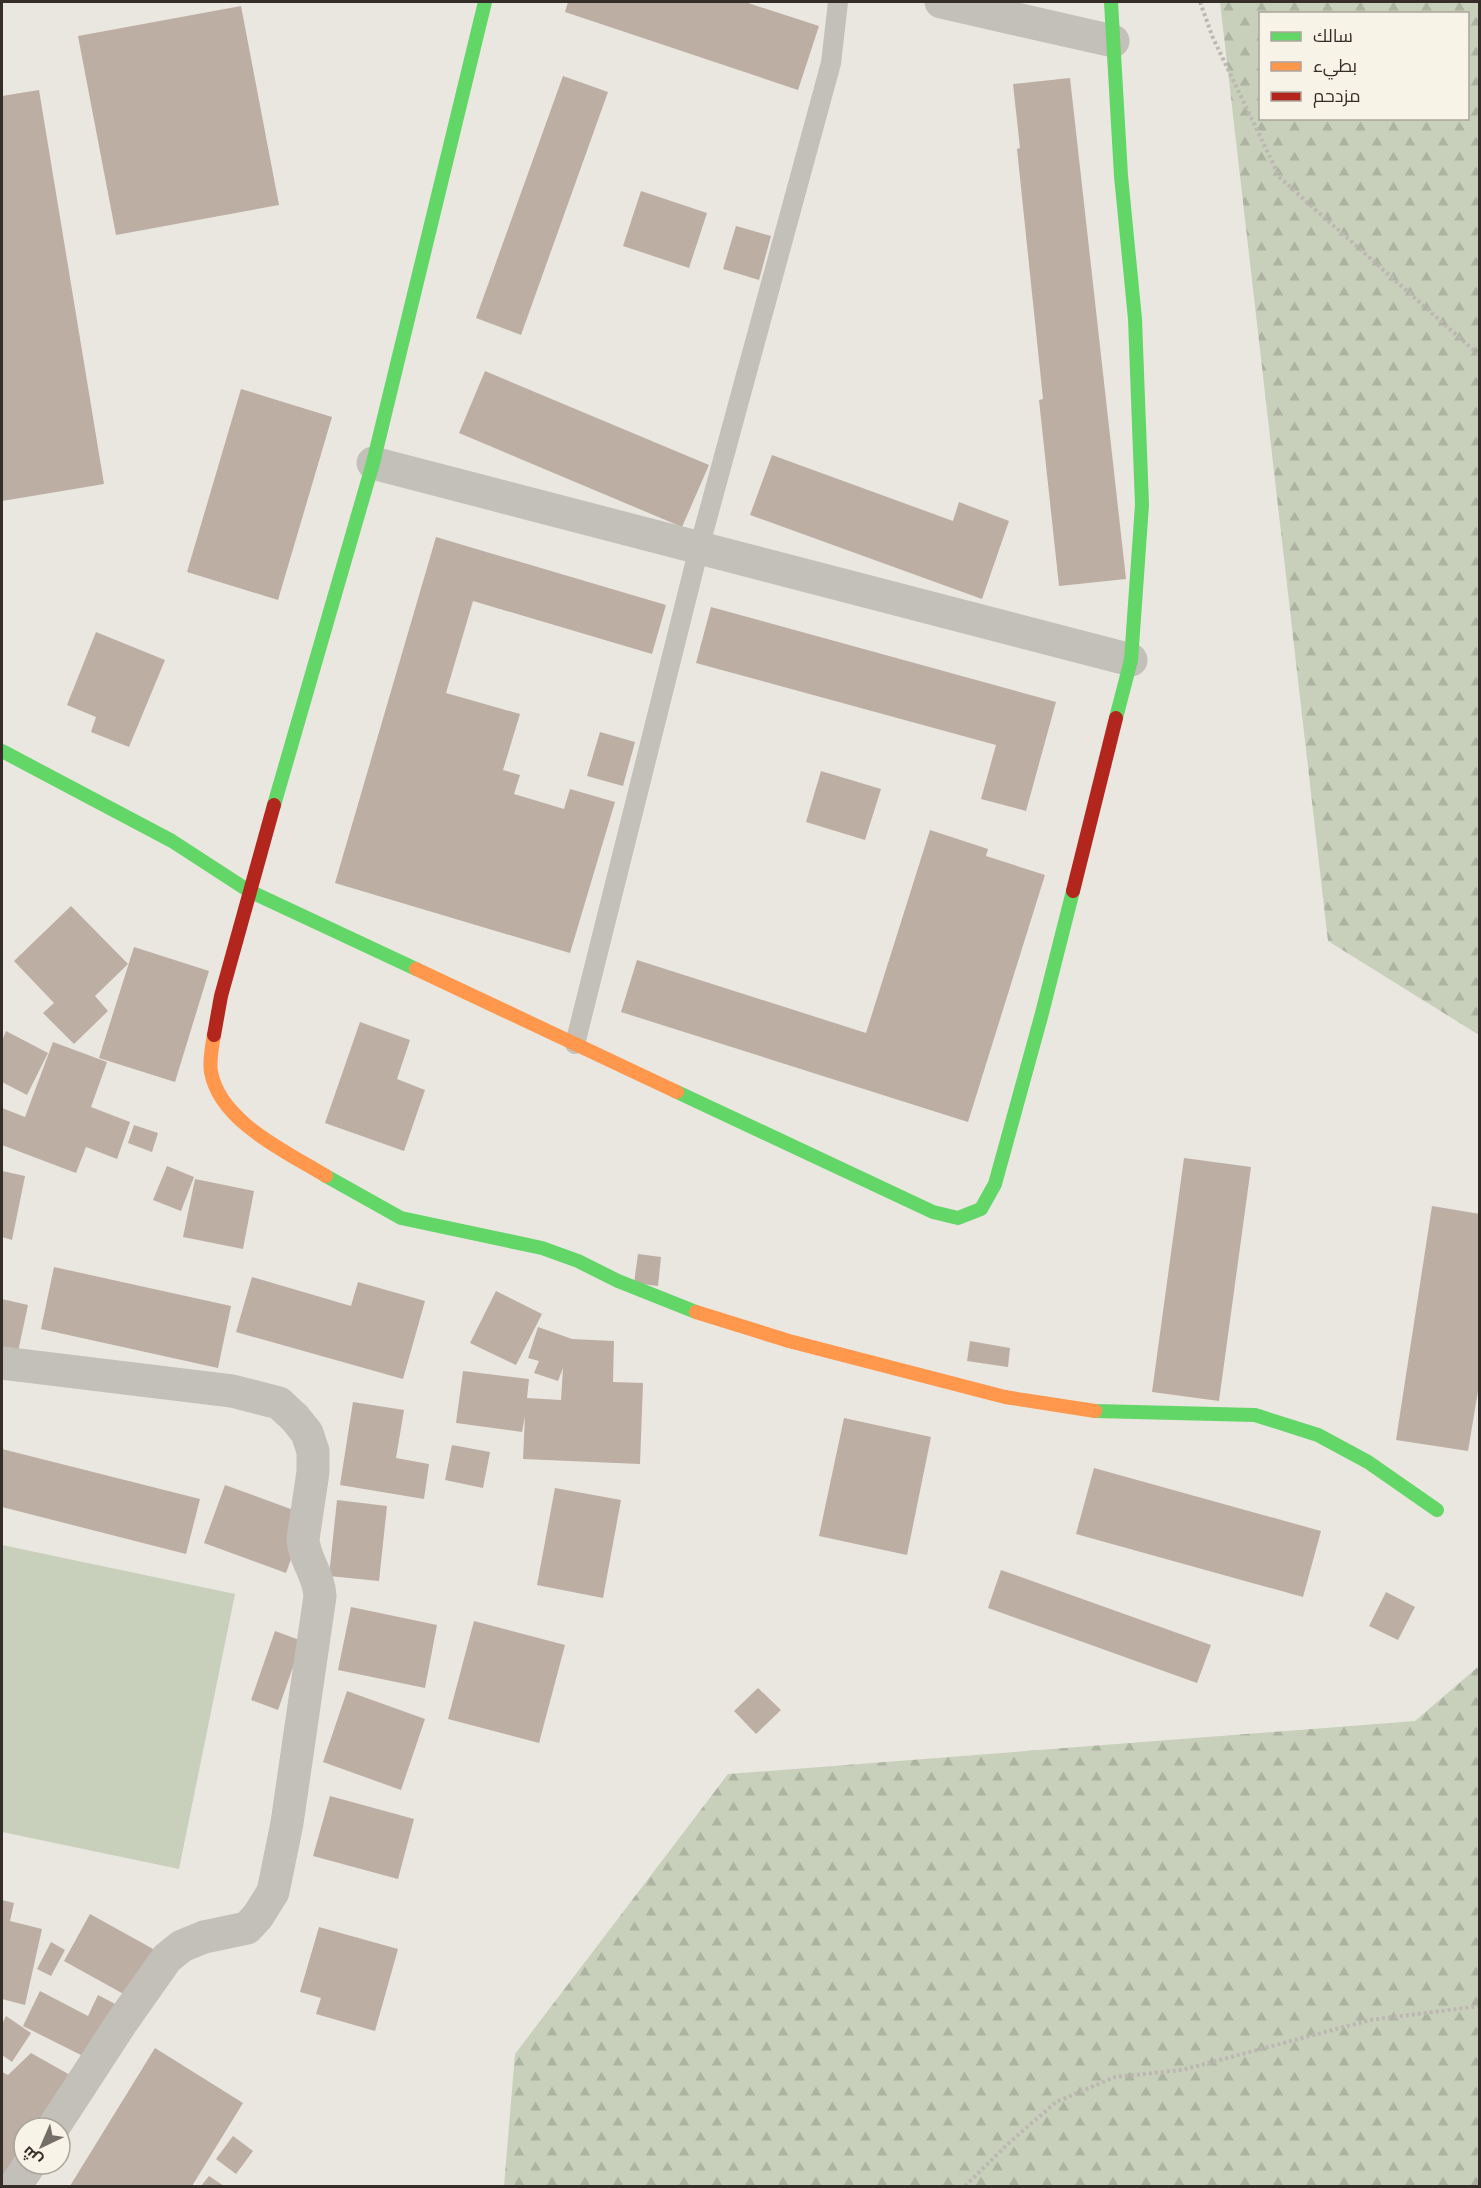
<svg xmlns="http://www.w3.org/2000/svg" width="1481" height="2188" font-family="Mulish,Cairo,sans-serif">
<defs>
<pattern id="forest-firs" width="22" height="20" patternUnits="userSpaceOnUse" patternTransform="scale(1.5)"><rect width="22" height="20" fill="#c8d0bb"/><path d="M5 1l3.5 6h-7zM16 11l3.5 6h-7z" fill="#acb3a1"/></pattern>
</defs>
<rect width="100%" height="100%" fill="#eae7e0"/>
<!-- green -->
<polygon fill="#c8d0bb" points="2,1545 235,1594 179,1869 2,1832"/>
<!-- forest -->
<g fill="url(#forest-firs)" fill-rule="evenodd">
<path d="M1220,2h259v1033l-151,-94zM1260,14h208v104h-208z"/>
<polygon points="1479,1666 1479,2186 504,2186 515,2054 728,1774 1415,1721"/>
</g>
<!-- building -->
<g fill="#bdaea3">
<polygon points="568,2 745,2 819,26 798,90 565,12"/>
<polygon points="241,6 279,205 116,235 78,36"/>
<polygon points="563,76 608,92 521,335 476,318"/>
<polygon points="1070,78 1126,579 1059,586 1039,400 1043,399 1017,149 1020,148 1013,84"/>
<polygon points="39,90 104,484 2,501 2,96"/>
<polygon points="641,191 707,213 689,268 623,246"/>
<polygon points="736,226 771,236 759,280 723,269"/>
<polygon points="485,371 709,465 682,527 459,433"/>
<polygon points="241,389 332,417 278,600 187,572"/>
<polygon points="772,455 953,521 959,502 1009,521 982,599 750,515"/>
<polygon points="436,537 666,605 652,654 473,601 446,693 520,714 503,770 520,775 514,794 564,809 570,789 615,802 570,953 335,883"/>
<polygon points="711,607 1056,702 1026,811 981,799 996,745 696,663"/>
<polygon points="96,632 165,660 129,747 91,732 96,717 67,705"/>
<polygon points="600,732 635,742 623,786 587,776"/>
<polygon points="821,771 881,789 865,840 806,822"/>
<polygon points="930,830 988,849 986,856 1045,875 968,1122 621,1012 637,960 866,1033"/>
<polygon points="71,906 128,964 95,996 108,1011 74,1044 43,1013 54,1003 14,961"/>
<polygon points="134,947 209,971 175,1082 99,1058"/>
<polygon points="360,1022 410,1040 397,1079 425,1090 404,1151 325,1123"/>
<polygon points="6,1031 48,1053 27,1095 2,1082 2,1041"/>
<polygon points="53,1042 107,1062 91,1107 130,1122 117,1159 86,1147 76,1173 2,1145 2,1108 25,1117"/>
<polygon points="134,1125 158,1133 152,1152 128,1143"/>
<polygon points="1184,1158 1251,1167 1219,1401 1152,1392"/>
<polygon points="167,1166 194,1177 181,1211 153,1200"/>
<polygon points="2,1171 25,1176 12,1240 2,1237"/>
<polygon points="195,1179 254,1191 243,1249 183,1237"/>
<polygon points="1432,1206 1480,1214 1480,1379 1468,1451 1396,1440"/>
<polygon points="638,1254 661,1257 658,1286 634,1283"/>
<polygon points="54,1267 231,1306 218,1368 41,1329"/>
<polygon points="252,1277 351,1306 358,1282 425,1301 403,1379 236,1332"/>
<polygon points="496,1291 542,1314 516,1365 470,1343"/>
<polygon points="2,1299 28,1305 16,1361 2,1358"/>
<polygon points="538,1327 572,1339 614,1341 613,1382 643,1383 640,1464 523,1459 525,1416 522,1432 456,1423 463,1371 529,1379 527,1398 561,1400 563,1368 558,1381 534,1373 539,1361 528,1358"/>
<polygon points="970,1341 1010,1348 1008,1367 967,1361"/>
<polygon points="353,1402 404,1410 396,1458 429,1464 424,1499 340,1485"/>
<polygon points="844,1418 931,1437 907,1555 819,1536"/>
<polygon points="452,1445 490,1452 483,1488 445,1480"/>
<polygon points="2,1449 200,1499 186,1554 2,1507"/>
<polygon points="1094,1468 1321,1531 1303,1597 1076,1534"/>
<polygon points="225,1485 307,1515 286,1573 204,1543"/>
<polygon points="555,1488 621,1500 603,1598 537,1585"/>
<polygon points="337,1500 387,1506 379,1581 329,1576"/>
<polygon points="1001,1570 1211,1645 1197,1683 988,1608"/>
<polygon points="1386,1592 1415,1607 1398,1640 1369,1626"/>
<polygon points="351,1607 437,1625 425,1688 338,1670"/>
<polygon points="474,1621 565,1645 539,1743 448,1719"/>
<polygon points="275,1631 302,1641 278,1710 251,1700"/>
<polygon points="758,1688 781,1710 756,1734 734,1711"/>
<polygon points="347,1691 425,1719 401,1790 323,1762"/>
<polygon points="330,1796 414,1819 398,1879 313,1856"/>
<polygon points="2,1900 14,1903 10,1921 42,1929 25,2005 2,1999"/>
<polygon points="90,1914 155,1950 129,1997 64,1961"/>
<polygon points="319,1927 398,1949 375,2031 316,2014 321,1998 300,1992"/>
<polygon points="51,1942 65,1950 51,1976 37,1969"/>
<polygon points="40,1991 88,2016 98,1995 121,2007 93,2061 23,2026"/>
<polygon points="6,2016 31,2033 12,2062 2,2055 2,2024"/>
<polygon points="155,2048 243,2103 192,2186 70,2186"/>
<polygon points="31,2053 79,2080 53,2128 36,2119 31,2128 24,2128 24,2140 4,2176 2,2186 2,2072 8,2075"/>
<polygon points="233,2136 253,2151 236,2174 216,2159"/>
<polygon points="209,2176 224,2186 201,2186"/>
</g>
<g fill="none" stroke-linecap="round" stroke-linejoin="round">
<!-- path -->
<g stroke="#bcb8b1" stroke-width="4" stroke-dasharray="3 3" stroke-linecap="butt">
<polyline points="1200,2 1213,38 1280,178 1480,356"/>
<polyline points="965,2186 1010,2142 1056,2102 1115,2077 1182,2070 1370,2020 1480,2006"/>
</g>
<!-- lane -->
<polyline stroke="#c3bfb9" stroke-width="20" points="575,1044 699,548 831,63 838,2"/>
<!-- street -->
<g stroke="#c3bfb9" stroke-width="33">
<polyline points="941,2 1113,41"/>
<polyline points="373,463 1131,660"/>
<path d="M2,1363l230,28 47,12 16,15 12,15 6,18v21l-10,67c1,20 16,36 17,57l-33,227 -14,69 -15,24 -11,12 -43,9 -22,9 -15,12 -45,64 -69,106"/>
<polyline points="15,2186 30,2164"/>
</g>
<!-- fast -->
<g stroke="#63d668" stroke-width="14">
<polyline points="1111,2 1121,176 1135,319 1142,505 1131,660 1116,718"/>
<polyline points="2,751 172,841 249,891 416,969"/>
<polyline points="274,805 373,463 485,2"/>
<polyline points="677,1092 933,1212 958,1218 981,1209 995,1184 1041,1017 1073,891"/>
<polyline points="326,1176 401,1218 542,1248 578,1261 618,1281 696,1312"/>
<polyline points="1095,1411 1255,1415 1318,1435 1368,1462 1437,1510"/>
</g>
<!-- slow -->
<g stroke="#ff974d" stroke-width="14">
<polyline points="416,969 677,1092"/>
<path d="M214,1035c-2,12 -5,25 -3,37 9,50 76,80 115,104"/>
<polyline points="696,1312 789,1341 1005,1397 1095,1411"/>
</g>
<!-- jam -->
<g stroke="#b3261e" stroke-width="14">
<polyline points="1073,891 1116,718"/>
<polyline points="214,1035 221,996 274,805"/>
</g>
</g>
<!-- border -->
<rect width="1481" height="2188" fill="none" stroke="#342d28" stroke-width="6"/>
<!-- legend -->
<rect x="1259" y="12" width="210" height="108" fill="#f8f3e7" stroke="#aaa49b" stroke-width="1.5"/>
<rect x="1271" y="32" width="30" height="9" fill="#63d668" stroke="#aaa49b" stroke-width="1.5"/>
<text x="1313" y="42" font-size="18" fill="#342d28">سالك</text>
<rect x="1271" y="62" width="30" height="9" fill="#ff974d" stroke="#aaa49b" stroke-width="1.5"/>
<text x="1313" y="72" font-size="18" fill="#342d28">بطيء</text>
<rect x="1271" y="92" width="30" height="9" fill="#b3261e" stroke="#aaa49b" stroke-width="1.5"/>
<text x="1313" y="102" font-size="18" fill="#342d28">مزدحم</text>
<!-- north arrow -->
<g transform="translate(42 2146) rotate(224)"><circle r="28" fill="#f8f3e7" stroke="#aaa49b" stroke-width="1.5"/>
<path d="M0-4.5L10 22L0 15L-10 22Z" fill="#746e68"/>
<text y="-9" font-size="16" font-weight="bold" text-anchor="middle" fill="#342d28">ش</text>
</g>
</svg>
